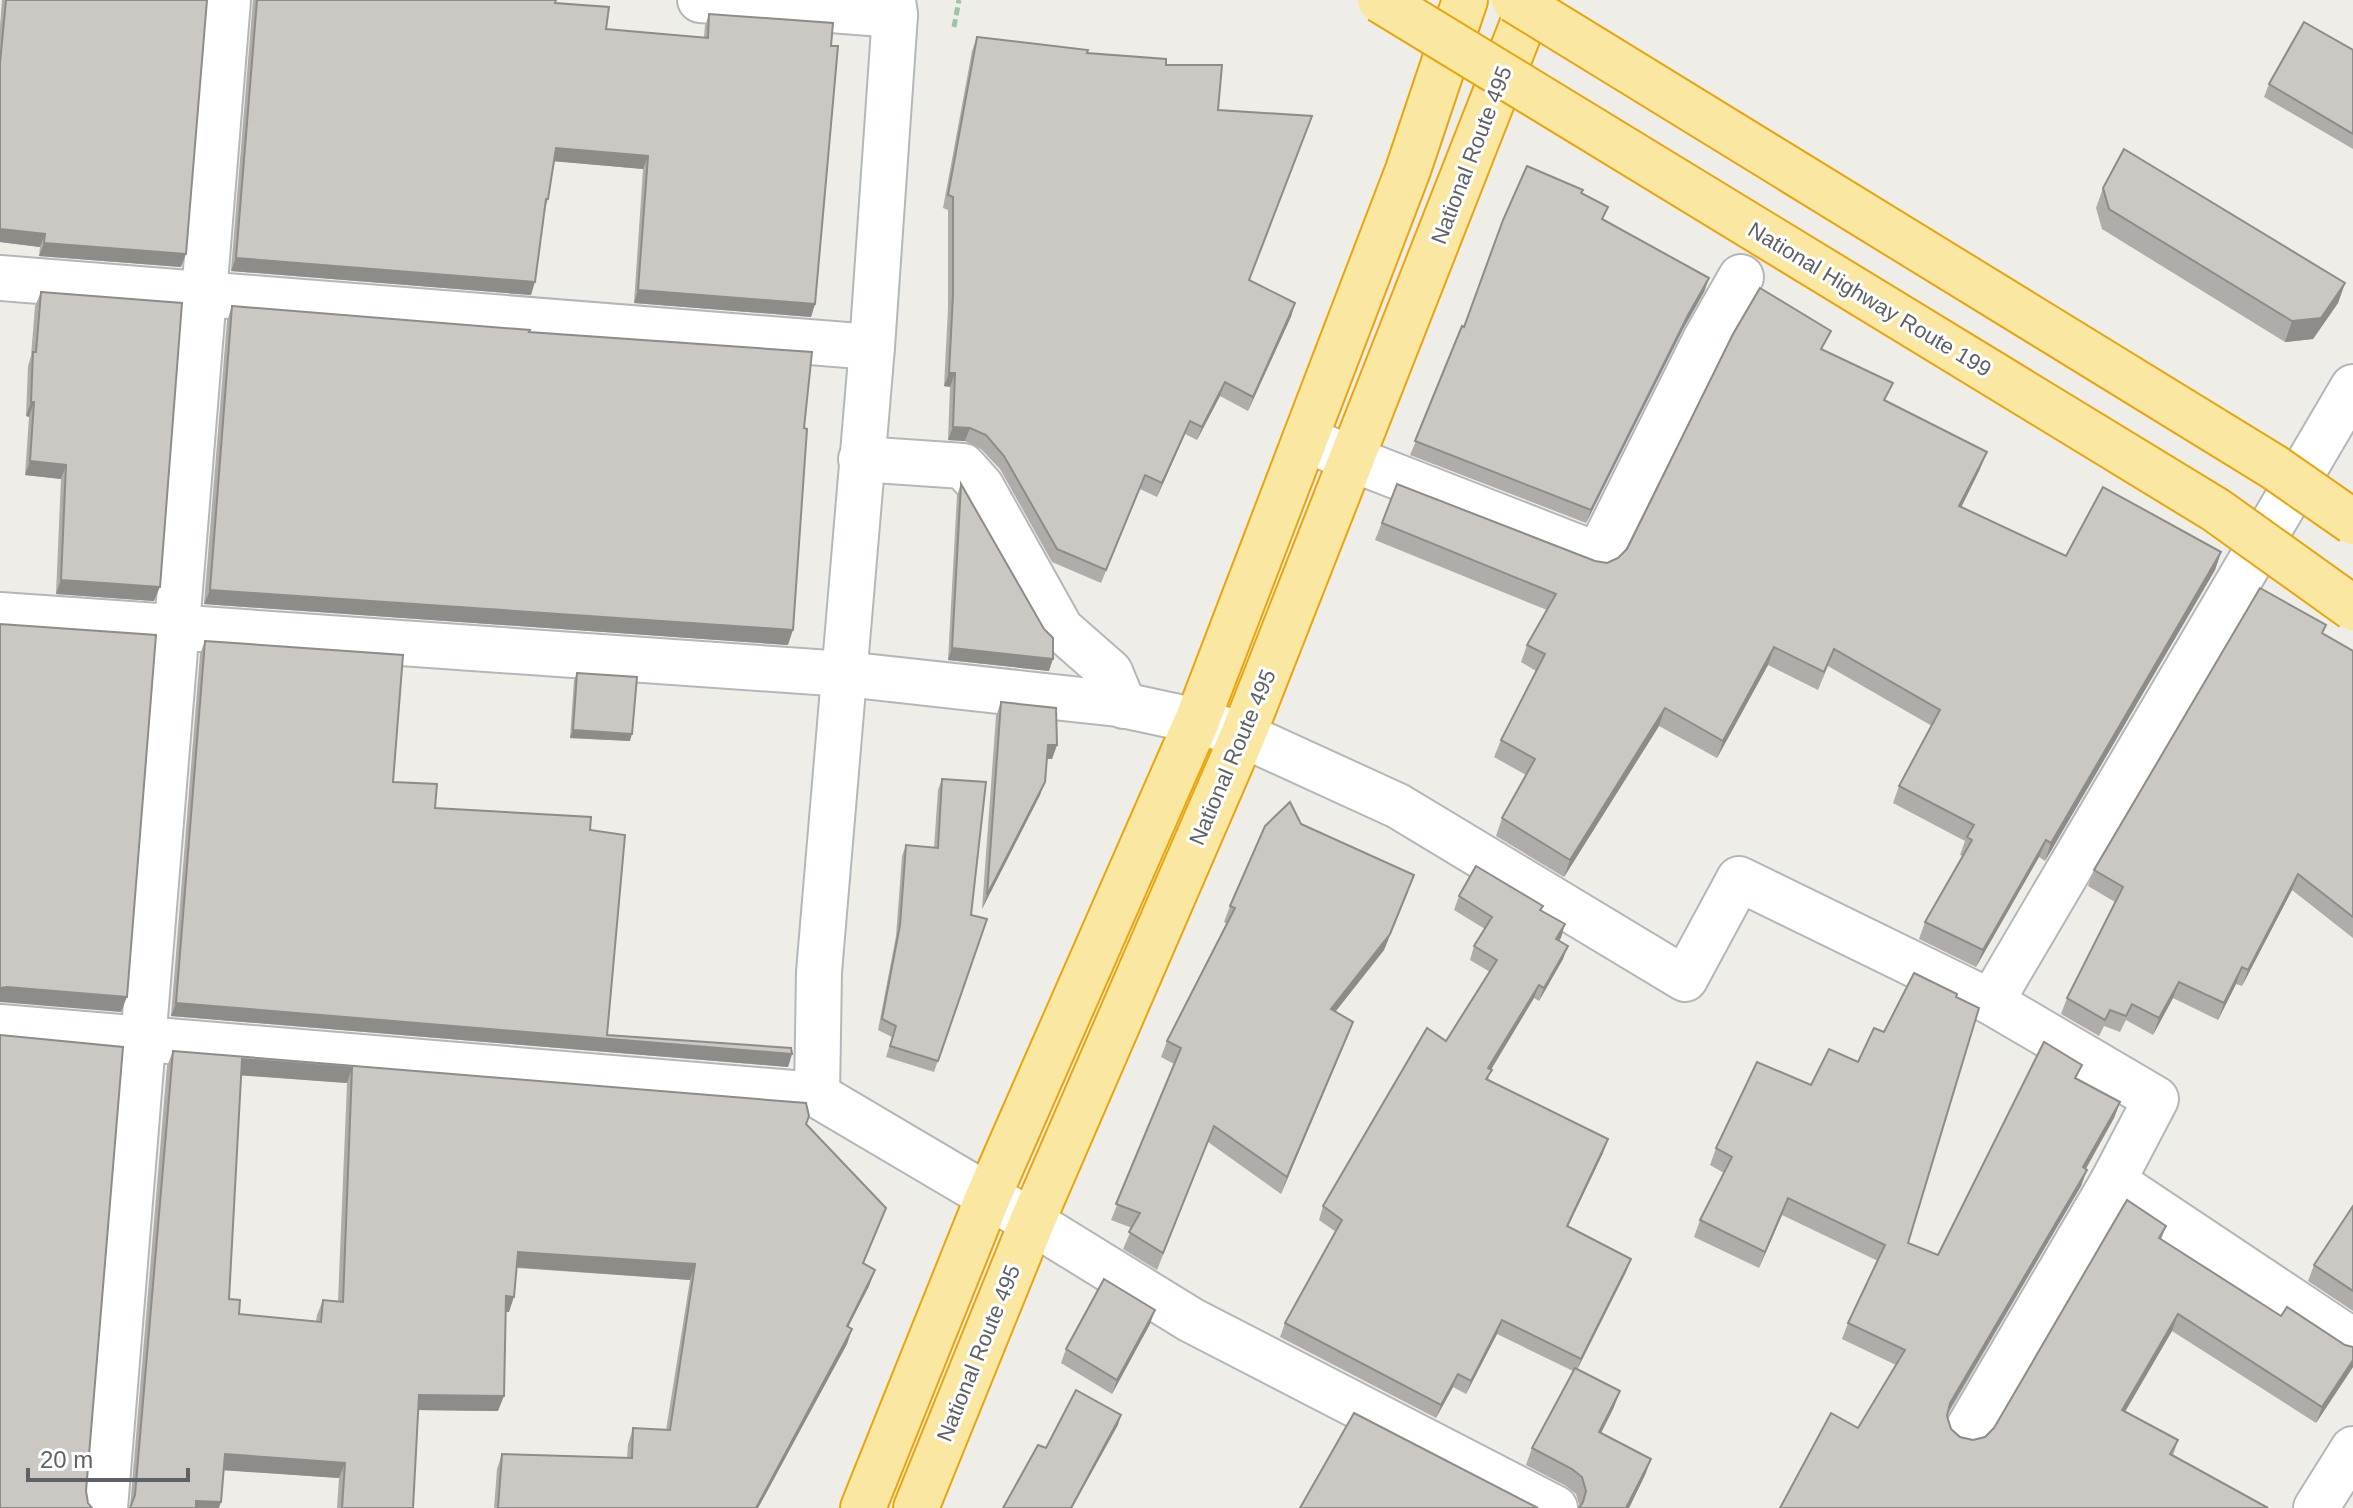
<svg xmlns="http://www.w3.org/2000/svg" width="2353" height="1508" font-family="Helvetica,sans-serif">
<rect width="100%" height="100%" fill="#efede7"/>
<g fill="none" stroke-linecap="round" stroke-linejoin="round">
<!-- minor casing -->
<g stroke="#b4b7ba" stroke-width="48">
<g id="minor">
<polyline points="700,0 895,15"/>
<polyline points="0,278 872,347"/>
<polyline points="1305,439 1352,459 1598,555 1705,340 1741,277"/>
<polyline points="861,459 963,466 981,486 1061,629 1110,672 1124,706"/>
<polyline points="0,615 845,674 1118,704 1197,721 1243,735 1398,806 1685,979 1739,879 1991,1002 2156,1099 2113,1181 2353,1341"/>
<polyline points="1991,1002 2353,387"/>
<polyline points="0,1027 817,1095 1032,1222 1191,1320 1555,1508"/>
<polyline points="817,1095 819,972 872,347 895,15 893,0"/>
<polyline points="1966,1432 2113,1181"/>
<path d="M105,1508c44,-502 81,-1005 123,-1508"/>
<polyline points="2316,1508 2353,1449"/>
</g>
</g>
<!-- trunk casing -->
<g stroke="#eba50b" stroke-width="48">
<g id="trunk">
<polyline points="863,1508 988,1197 1197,721 1408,170 1465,0"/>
<polyline points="916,1508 1032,1222 1243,735 1532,0"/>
</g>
</g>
<!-- path -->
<polyline stroke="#9cc4a8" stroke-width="5" stroke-dasharray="8 4" stroke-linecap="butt" points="954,27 959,0"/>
<!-- minor -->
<use href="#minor" stroke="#fff" stroke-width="44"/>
<!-- trunk -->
<use href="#trunk" stroke="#fae7a2" stroke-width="44"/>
<!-- trunk-bridge casing -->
<g stroke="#eba50b" stroke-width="48" stroke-linecap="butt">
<g id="trunk-bridge">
<polyline points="1380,0 2216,510 2353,608"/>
<polyline points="1514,0 2274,467 2353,522"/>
</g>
</g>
<!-- trunk-bridge -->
<use href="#trunk-bridge" stroke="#fae7a2" stroke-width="44"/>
</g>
<!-- wall -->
<g fill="#afaca9" fill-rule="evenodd">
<polygon points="2,0 207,0 181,267 39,256 40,247 0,242 0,26"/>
<polygon points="253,0 556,0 555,3 606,29 704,37 705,26 709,14 815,304 811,317 634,303 643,169 554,161 548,199 545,208 531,295 231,271"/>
<polygon points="977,37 1166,65 1218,110 1249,280 1295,303 1248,411 1220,396 1197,440 1185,434 1157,497 1140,489 1101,583 1052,562 1000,469 981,449 965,441 948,440 950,387 944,386 948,309 948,210 943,208 972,51"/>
<polygon points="2353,50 2353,149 2264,97 2269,84"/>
<polygon points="2103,188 2345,283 2338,303 2313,339 2285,342 2102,229 2096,208"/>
<polygon points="1582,194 1603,220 1709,278 1704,292 1683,329 1586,523 1410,455 1464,327"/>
<polygon points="41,292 154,601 56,594 61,479 25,475 29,417 26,416 28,366 31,356 35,306"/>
<polygon points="232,306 529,332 804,428 788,645 204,604 227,321"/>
<polygon points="1824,350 1886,401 1980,469 1961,507 2066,556 2221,552 2215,570 2045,861 2039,857 1976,967 1919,939 1925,922 1963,856 1960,855 1965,841 1893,803 1899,786 1932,726 1828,666 1818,690 1768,665 1717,758 1659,726 1564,877 1496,836 1502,818 1526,775 1494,757 1501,740 1536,671 1521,662 1527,645 1547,610 1375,540 1397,484 1595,561 1607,563 1618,558"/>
<polygon points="961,484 1049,671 948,660 957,496"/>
<polygon points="2323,633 2353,651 2353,938 2292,890 2242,986 2236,984 2218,1020 2173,998 2153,1035 2126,1020 2120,1032 2104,1026 2099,1036 2061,1014 2067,998 2115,902 2088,886 2094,870"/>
<polygon points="205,641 393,782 435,808 590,830 607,1035 792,1054 788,1067 171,1016 200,654"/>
<polygon points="577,673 630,741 570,738 574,680"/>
<polygon points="1001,702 1057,745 1052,759 1047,759 1040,795 982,909 996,716"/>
<polygon points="942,779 971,915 987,919 934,1072 886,1057 892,1037 878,1030 896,936 902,856 906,845 934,848 938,790"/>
<polygon points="1301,824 1408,892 1384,950 1335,1012 1353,1022 1281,1194 1208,1142 1157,1270 1123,1249 1132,1228 1111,1220 1174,1064 1161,1057 1167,1041 1227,924 1224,922 1230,906"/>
<polygon points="1459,896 1543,906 1541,911 1565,924 1559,941 1563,959 1539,1001 1534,998 1491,1070 1488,1080 1603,1153 1568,1226 1631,1259 1626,1272 1577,1369 1614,1407 1601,1433 1651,1459 1645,1475 1629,1508 1579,1508 1580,1507 1576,1494 1566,1486 1526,1465 1532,1448 1573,1371 1497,1334 1466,1394 1453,1387 1436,1418 1280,1337 1285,1323 1336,1232 1319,1220 1323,1206 1446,1041 1490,972 1470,960 1474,946 1485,929 1454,910"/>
<polygon points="1956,997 1908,1243 1938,1255 2077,1079 2120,1102 2114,1118 2086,1169 2081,1186 1948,1414 1947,1416 1951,1429 1960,1437 1973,1440 1985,1437 2166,1226 2161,1240 2281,1316 2353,1360 2353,1367 2316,1423 2172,1331 2125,1412 2178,1440 2173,1456 2268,1508 1858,1428 1896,1365 1842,1339 1848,1323 1878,1261 1782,1215 1759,1268 1694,1237 1700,1220 1724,1173 1710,1165 1716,1148 1811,1085 1858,1062 1884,1032"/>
<path d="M173,1051l633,52v22l80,83 -23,56 12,6 -6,16 -21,41 4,2 -5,15 -89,164h-264l3,-39 5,-15 125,4 1,-14 5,-16 33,2 24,-150 -173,-12 -8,44h-3l-8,99 -80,-1 -5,98h-76l2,-30 -115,-8 -94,38 37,-442zM241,1075l106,8 -9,218 -15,-1 -6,15 -1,7 -77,-8 -10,-15z"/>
<polygon points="2353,1206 2353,1311 2308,1281 2314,1265"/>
<polygon points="1150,1324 1112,1394 1061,1363 1066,1349"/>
</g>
<!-- shaded-wall -->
<g fill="#8e8c89">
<polygon points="556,148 648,156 643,169 551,161"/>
<polygon points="0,229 45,234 40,247 0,242"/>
<polygon points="44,243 186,254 181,267 39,256"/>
<polygon points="236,258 535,282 531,295 231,271"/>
<polygon points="1709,278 1704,292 1683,329 1586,523 1591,510 1688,315"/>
<polygon points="2345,283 2338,303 2313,339 2285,342 2292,321"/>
<polygon points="638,290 815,304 811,317 634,303"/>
<polygon points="1295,303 1291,317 1248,411 1253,397"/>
<polygon points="949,373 955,373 950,387 944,386"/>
<polygon points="1225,382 1220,396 1197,440 1202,427"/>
<polygon points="31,402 34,402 29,417 26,416"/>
<polygon points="1190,421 1185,434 1157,497 1162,483"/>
<polygon points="953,427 970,428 965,441 948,440"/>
<polygon points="1987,452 1980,469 1953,524 1959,506"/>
<polygon points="30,461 66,465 61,479 25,475"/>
<polygon points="2221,552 2215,570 2045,861 2051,843"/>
<polygon points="61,580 160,587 154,601 56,594"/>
<polygon points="210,590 793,630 788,645 204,604"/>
<polygon points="1774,647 1768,665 1717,758 1723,741"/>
<polygon points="952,648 1053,659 1049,671 948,660"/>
<polygon points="1665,708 1659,726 1564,877 1570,860"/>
<polygon points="573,730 632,734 630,741 570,738"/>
<polygon points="1048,745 1057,745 1052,759 1043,759"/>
<polygon points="1045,782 1040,795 982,909 987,895"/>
<polygon points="2046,840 2039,857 1976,967 1983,950"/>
<polygon points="2298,874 2292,890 2242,986 2248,970"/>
<polygon points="1414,875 1384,950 1325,1025 1331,1009"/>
<polygon points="1565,924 1561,938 1551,952 1556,939"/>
<polygon points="1568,946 1563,959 1539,1001 1544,988"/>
<polygon points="2242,967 2236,984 2218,1020 2224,1003"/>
<polygon points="2179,982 2173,998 2153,1035 2159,1018"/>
<polygon points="1539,985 1534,998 1484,1081 1488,1068"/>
<polygon points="7,987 127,997 121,1012 0,1002 0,988"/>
<polygon points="176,1003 792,1054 788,1067 171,1016"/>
<polygon points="1353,1022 1347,1038 1281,1194 1287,1177"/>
<polygon points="242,1059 352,1068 347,1083 236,1075"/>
<polygon points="2120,1102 2114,1118 2077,1184 2083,1167"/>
<polygon points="1608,1139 1603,1153 1562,1239 1567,1226"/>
<polygon points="2087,1170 2081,1186 1944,1419 1950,1403"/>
<polygon points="1788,1198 1782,1215 1759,1268 1765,1252"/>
<polygon points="518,1252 695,1264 690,1280 512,1267"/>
<polygon points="1631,1259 1626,1272 1576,1372 1581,1359"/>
<polygon points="875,1270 869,1286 841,1341 847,1326"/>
<polygon points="506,1296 514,1297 509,1312 501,1312"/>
<polygon points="1155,1310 1150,1324 1112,1394 1117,1380"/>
<polygon points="2178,1314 2172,1331 2116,1427 2122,1410"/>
<polygon points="1502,1320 1497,1334 1466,1394 1471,1381"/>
<polygon points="852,1329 847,1344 758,1508 756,1508"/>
<polygon points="2353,1360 2353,1367 2316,1423 2322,1407"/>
<polygon points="1458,1374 1453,1387 1436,1418 1441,1405"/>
<polygon points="1620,1391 1614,1407 1593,1449 1599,1432"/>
<polygon points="419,1395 504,1396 498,1411 414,1410"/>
<polygon points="1121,1415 1118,1425 1072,1508 1071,1508"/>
<polygon points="225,1454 345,1463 339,1478 220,1470"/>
<polygon points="1651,1459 1645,1475 1629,1508 1626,1508"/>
<polygon points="196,1501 221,1502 219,1508 194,1508"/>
</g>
<!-- building -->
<g fill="#cbc8c4" stroke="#8e8c89" stroke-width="2" fill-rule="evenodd">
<polygon points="6,0 207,0 186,254 44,243 45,234 0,229 0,63"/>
<polygon points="257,0 556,0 555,3 609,7 606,29 708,38 709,14 833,23 831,46 838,46 815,304 638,290 648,156 556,148 548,199 546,199 535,282 236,258"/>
<polygon points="2304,22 2353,50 2353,134 2269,84"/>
<polygon points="977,37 1088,50 1087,53 1166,59 1166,65 1222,65 1218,110 1312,116 1249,280 1295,303 1253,397 1225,382 1202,427 1190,421 1162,483 1145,475 1106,570 1057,549 1004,456 986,435 970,428 953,427 955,373 949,373 953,295 953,197 948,195"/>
<polygon points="2124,149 2345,283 2321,318 2292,321 2109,209 2103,188"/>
<polygon points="1527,166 1583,190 1581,193 1608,207 1602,219 1709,278 1688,315 1591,510 1415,441 1462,326 1464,327 1503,220"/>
<polygon points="1760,288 1831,331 1821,349 1893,383 1884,400 1987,452 1959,506 2066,556 2103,487 2221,552 2051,843 2046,840 1983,950 1925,922 1972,840 1967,837 1974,825 1899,786 1940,710 1834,649 1824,672 1774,647 1723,741 1665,708 1570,860 1502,818 1535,759 1501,740 1545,654 1527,645 1556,594 1382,523 1397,484 1595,561 1607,563 1618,558 1627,549 1733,334"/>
<polygon points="41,292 182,303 160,587 61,580 66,465 30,461 34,402 31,402 33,352 36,352"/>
<polygon points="232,306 530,330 529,332 812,352 804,428 807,429 793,630 210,590"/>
<polygon points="961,484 1044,629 1053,638 1053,659 952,648"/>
<polygon points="2260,588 2326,625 2322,633 2353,651 2353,917 2298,874 2248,970 2242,967 2224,1003 2179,982 2159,1018 2132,1004 2126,1016 2110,1010 2105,1020 2067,998 2123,887 2094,870"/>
<polygon points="0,624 156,635 127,997 7,987 0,988"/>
<polygon points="205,641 403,655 393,782 437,784 435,808 591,817 590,830 625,835 607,1035 791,1048 792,1054 176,1003"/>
<polygon points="577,673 637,677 632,734 573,730"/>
<polygon points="1001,702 1056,708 1057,745 1048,745 1045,782 987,895"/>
<polygon points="942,779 986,782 971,915 987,919 938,1061 890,1046 896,1026 882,1019 900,925 906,845 938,848"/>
<polygon points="1290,802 1301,824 1414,875 1390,934 1331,1009 1353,1022 1287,1177 1214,1126 1163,1253 1129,1232 1140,1213 1116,1204 1181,1048 1167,1041 1235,908 1230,906 1265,826"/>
<polygon points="1476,866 1543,906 1540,910 1565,924 1556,939 1568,946 1544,988 1539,985 1488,1068 1492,1070 1486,1079 1608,1139 1567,1226 1631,1259 1581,1359 1502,1320 1471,1381 1458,1374 1441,1405 1285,1323 1342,1220 1323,1206 1427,1028 1446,1041 1497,960 1474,946 1492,917 1459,896"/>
<polygon points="1914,973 1957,994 1956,997 1979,1008 1908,1243 1938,1255 2044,1042 2082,1065 2075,1078 2120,1102 2083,1167 2087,1170 1950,1403 1947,1416 1951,1429 1960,1437 1973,1440 1985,1437 1994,1428 2127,1200 2166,1226 2159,1238 2281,1316 2287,1307 2345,1345 2353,1347 2353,1360 2322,1407 2178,1314 2122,1410 2178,1440 2170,1454 2268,1508 1780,1508 1831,1413 1858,1428 1905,1350 1848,1323 1885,1245 1788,1198 1765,1252 1700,1220 1732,1157 1716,1148 1757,1062 1811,1085 1829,1049 1858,1062 1874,1028 1884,1032"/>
<polygon points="0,1035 123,1047 86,1491 88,1503 92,1508 0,1508"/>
<path d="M173,1051l633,52 3,13 -3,8 80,84 -23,55 12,7 -28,56 5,3 -96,179h-258l4,-54 130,4 1,-30 37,2 25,-166 -177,-12 -4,45 -8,-1 -2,100 -85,-1 -6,113h-71l3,-45 -120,-9 -4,48 -25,-1v7h-66l5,-13zM242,1059l110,9 -9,234 -20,-2 -2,22 -82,-8 1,-14 -11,-1z"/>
<polygon points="2353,1206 2353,1291 2314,1265"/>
<polygon points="1104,1279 1155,1310 1117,1380 1066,1349"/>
<polygon points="1575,1368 1620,1391 1599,1432 1651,1459 1626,1508 1579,1508 1583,1502 1586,1491 1582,1477 1572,1469 1532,1448"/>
<polygon points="1076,1390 1121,1415 1071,1508 1003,1508 1038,1445 1046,1448"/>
<polygon points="1354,1413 1538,1508 1300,1508"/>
</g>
<g text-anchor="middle" stroke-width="6" stroke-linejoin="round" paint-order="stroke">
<!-- street labels -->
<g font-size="22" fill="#5e6266" stroke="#fff">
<text transform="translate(1471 155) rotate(-69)" y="8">National Route 495</text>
<text transform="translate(1870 299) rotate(31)" y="8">National Highway Route 199</text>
<text transform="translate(1232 757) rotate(-67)" y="8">National Route 495</text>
<text transform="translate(978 1353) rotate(-68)" y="8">National Route 495</text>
</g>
</g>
<!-- scale -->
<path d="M28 1468v12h160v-12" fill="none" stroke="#5e6266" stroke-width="4"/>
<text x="40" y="1468" font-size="24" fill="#5e6266" stroke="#ffffff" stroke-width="6" paint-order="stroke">20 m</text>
</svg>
